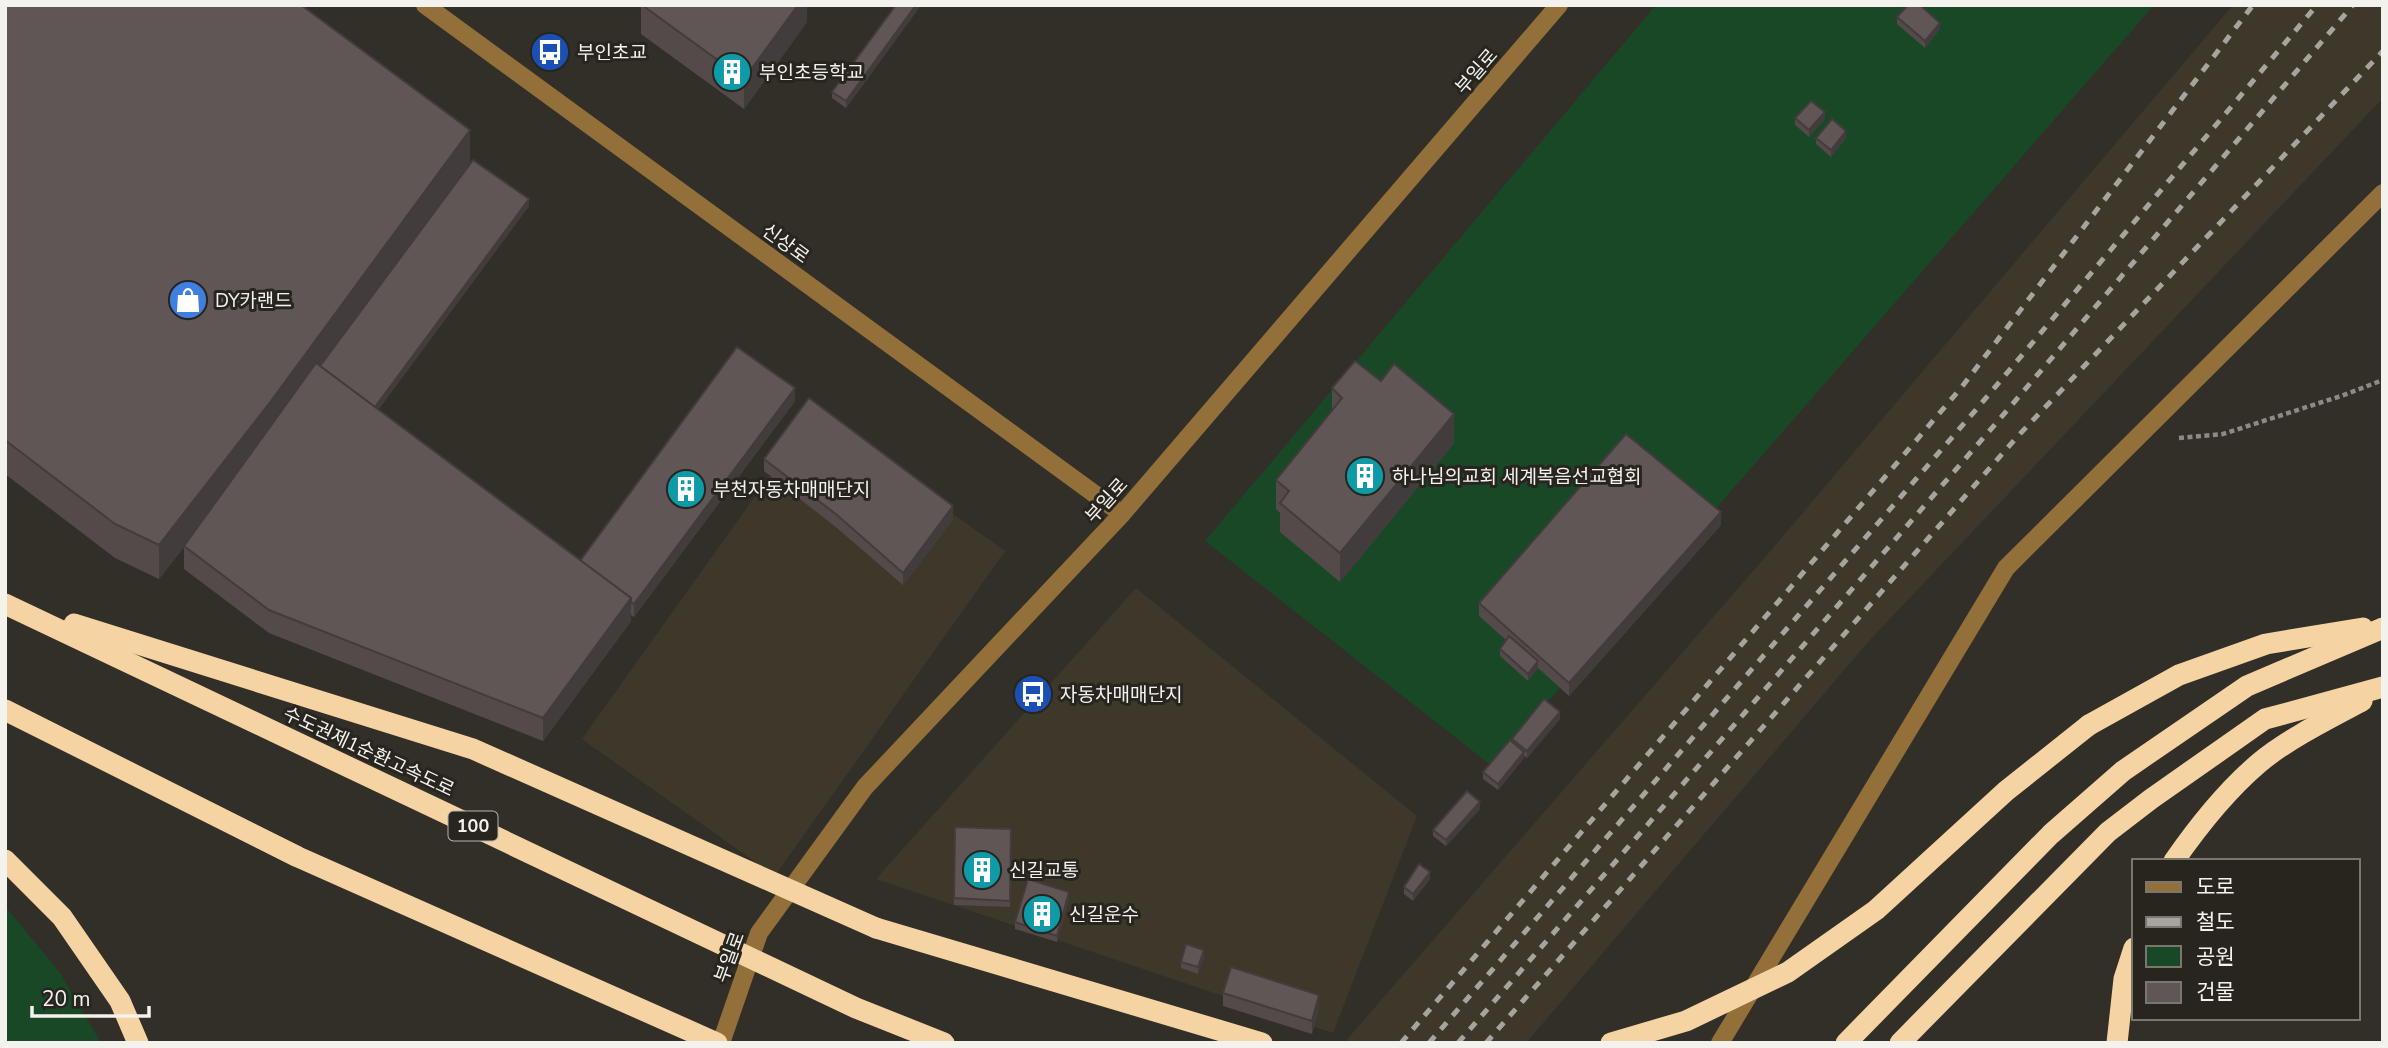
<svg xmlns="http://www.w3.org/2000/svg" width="2388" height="1048" font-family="'Nunito Sans','Noto Sans KR',sans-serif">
<rect width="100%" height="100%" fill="#322f29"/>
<!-- built -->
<g fill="#3e382b">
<polygon points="2233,5 2383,5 2383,98 1868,642 1526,1043 1344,1043 1767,555"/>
<polygon points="813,415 1005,551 775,876 582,739"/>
<polygon points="1136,588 1417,816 1333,1033 876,879"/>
</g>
<!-- green -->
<g fill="#184826">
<polygon points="1656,5 2154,5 1492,766 1205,541"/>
<polygon points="5,906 60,973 101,1043 5,1043"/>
</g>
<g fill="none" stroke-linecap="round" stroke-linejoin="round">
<!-- path -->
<polyline stroke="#8d8a85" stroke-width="4.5" stroke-dasharray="5 3.5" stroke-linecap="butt" points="2179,438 2223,434 2341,396 2383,380"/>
<!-- minor -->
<g stroke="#937039" stroke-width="18">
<polyline points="425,5 1122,514"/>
<polyline points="721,1043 759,933 865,787 1122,514 1559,5"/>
<polyline points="1720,1043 2006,568 2383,193"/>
</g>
<!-- highway -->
<g stroke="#f6d3a2" stroke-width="21">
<polyline points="5,710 298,857 717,1043"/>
<polyline points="2089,725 2179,675 2266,644 2363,628"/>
<polyline points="5,860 62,917 120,1001 138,1043"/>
<path d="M2174,861c25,-36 52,-70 85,-98 27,-23 71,-45 103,-62"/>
<polyline points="876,928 1262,1043"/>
<polyline points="1846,1043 2051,834 2123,771 2247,686 2383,628"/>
<polyline points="1900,1043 2108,832 2151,799 2265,719 2383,687"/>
<polyline points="2117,1043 2124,979 2134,948"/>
</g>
<!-- rail -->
<g stroke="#a7a49f" stroke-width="5" stroke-dasharray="9 9" stroke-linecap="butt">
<polyline points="1401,1043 1961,388 2253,5"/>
<polyline points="1429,1043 1980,405 2317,5"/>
<polyline points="1458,1043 1998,421 2353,5"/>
<polyline points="1486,1043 2017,437 2383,51"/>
</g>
<!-- highway-bridge -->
<g stroke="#f6d3a2" stroke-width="21">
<polyline points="5,604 856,1008 944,1043"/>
<polyline points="74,624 473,749 876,928"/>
<polyline points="1611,1043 1686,1021 1788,972 1876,910 2006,791 2089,725"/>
</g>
</g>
<!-- wall -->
<g fill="#534a49">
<polygon points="5,5 470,163 529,206 378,410 580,561 795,401 634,617 631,615 631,621 543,741 269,633 184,569 184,547 159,579 115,558 5,474"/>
<polygon points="641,5 807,5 807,22 744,109 641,34"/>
<polygon points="896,5 921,5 846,108 832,98 832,92"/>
<polygon points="1897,17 1940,29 1925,48 1897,24"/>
<polygon points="1795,118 1825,119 1809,137 1795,125"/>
<polygon points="1816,138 1846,138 1831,157 1816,144"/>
<polygon points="1332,388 1454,443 1340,582 1280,532 1280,513 1276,509 1276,480 1332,410"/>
<polygon points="764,459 953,519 903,585 837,528 764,471"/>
<polygon points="1721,525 1569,696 1538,668 1528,681 1500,656 1500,649 1506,640 1479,616 1479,603"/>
<polygon points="1560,719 1527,758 1524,756 1524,758 1498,790 1483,779 1483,772 1512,742 1512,739"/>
<polygon points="1480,809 1446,846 1433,836 1433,830"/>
<polygon points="1011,829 1010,907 954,905 954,898"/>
<polygon points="1430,879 1413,901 1404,894 1404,887"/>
<polygon points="1069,899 1057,942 1015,929 1015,922"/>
<polygon points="1204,957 1198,974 1181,968 1181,962"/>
<polygon points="1223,993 1319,1008 1312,1034 1223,1006"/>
</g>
<!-- shaded-wall -->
<g fill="#433c3c">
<polygon points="798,5 807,5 807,22 744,109 744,79"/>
<polygon points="916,5 921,5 846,108 846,101"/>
<polygon points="1940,23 1940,29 1925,48 1925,41"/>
<polygon points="1825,112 1825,119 1809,137 1809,130"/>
<polygon points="470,130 470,164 271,435 159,579 159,545"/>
<polygon points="1846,131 1846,138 1831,157 1831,150"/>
<polygon points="529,199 529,206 369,422 369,415"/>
<polygon points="795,388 795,401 634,617 634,604"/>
<polygon points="1454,414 1454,443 1340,582 1340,553"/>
<polygon points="953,506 953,519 903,585 903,573"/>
<polygon points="1721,512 1721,525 1569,696 1569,683"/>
<polygon points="631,598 631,621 543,741 543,718"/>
<polygon points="1538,661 1538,668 1528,681 1528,674"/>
<polygon points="1560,712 1560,719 1527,758 1527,751"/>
<polygon points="1524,752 1524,758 1498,790 1498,784"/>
<polygon points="1480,802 1480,809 1446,846 1446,840"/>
<polygon points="1430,872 1430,879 1413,901 1413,894"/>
<polygon points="1069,892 1069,899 1057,942 1057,936"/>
<polygon points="1204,950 1204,957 1198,974 1198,967"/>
<polygon points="1319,995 1319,1008 1312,1034 1312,1021"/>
</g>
<!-- building -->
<g fill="#605655" stroke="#433c3c" stroke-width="2">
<polygon points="5,5 301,5 470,130 271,401 159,545 115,524 5,440"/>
<polygon points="642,5 798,5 744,79"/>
<polygon points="896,5 916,5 846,101 832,92"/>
<polygon points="1908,5 1920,5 1940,23 1925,41 1897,17"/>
<polygon points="1811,101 1825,112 1809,130 1795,118"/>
<polygon points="1832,119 1846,131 1831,150 1816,138"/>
<polygon points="473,160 529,199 375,407 320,366"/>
<polygon points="737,347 795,388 634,604 631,602 631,598 580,561"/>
<polygon points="1355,361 1381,381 1394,364 1454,414 1340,553 1280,503 1289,491 1276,480 1342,398 1332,388"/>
<polygon points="316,363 631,598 543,718 269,610 184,546"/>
<polygon points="809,398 953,506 903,573 837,515 764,459"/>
<polygon points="1626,434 1721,512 1569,683 1479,603"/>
<polygon points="1509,636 1538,661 1528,674 1500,649"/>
<polygon points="1544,699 1560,712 1527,751 1512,739"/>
<polygon points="1510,740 1524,752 1498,784 1483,772"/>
<polygon points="1467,791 1480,802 1446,840 1433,830"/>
<polygon points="955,827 1011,829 1010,901 954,898"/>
<polygon points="1419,864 1430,872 1413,894 1404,887"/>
<polygon points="1028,879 1069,892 1057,936 1015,922"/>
<polygon points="1186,944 1204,950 1198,967 1181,962"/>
<polygon points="1231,967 1319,995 1312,1021 1223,993"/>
</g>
<!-- icons -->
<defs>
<g id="bus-disc" transform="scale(2.0125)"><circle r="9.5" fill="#1a4fb4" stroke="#28251f"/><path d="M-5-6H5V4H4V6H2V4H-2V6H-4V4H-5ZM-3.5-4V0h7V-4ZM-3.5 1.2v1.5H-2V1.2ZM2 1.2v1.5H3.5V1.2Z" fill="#fff"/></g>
<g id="building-disc" transform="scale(2.0125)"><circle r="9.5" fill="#0f9aa8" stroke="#28251f"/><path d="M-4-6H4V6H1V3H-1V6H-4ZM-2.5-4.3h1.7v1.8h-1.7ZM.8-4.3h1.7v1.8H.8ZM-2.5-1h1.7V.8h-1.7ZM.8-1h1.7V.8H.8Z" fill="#fff"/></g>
<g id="shop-disc" transform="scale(2.0125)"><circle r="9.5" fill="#3f7fe0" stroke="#28251f"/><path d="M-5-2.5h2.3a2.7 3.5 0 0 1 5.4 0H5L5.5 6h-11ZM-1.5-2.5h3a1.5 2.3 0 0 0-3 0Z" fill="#fff"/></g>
</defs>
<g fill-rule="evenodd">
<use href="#bus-disc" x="550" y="52"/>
<use href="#building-disc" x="732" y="72"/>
<use href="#shop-disc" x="188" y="300"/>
<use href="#building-disc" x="1365" y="476"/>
<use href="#building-disc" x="686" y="489"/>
<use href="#bus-disc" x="1033" y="694"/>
<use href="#building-disc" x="982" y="870"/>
<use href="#building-disc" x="1042" y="914"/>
</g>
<g text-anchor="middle" stroke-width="6" stroke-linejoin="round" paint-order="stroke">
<!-- shield labels -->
<rect fill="#28251f" stroke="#b7b4af" stroke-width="2" x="448.5" y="811.5" width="49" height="29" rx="5"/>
<g font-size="18" font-weight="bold" fill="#f4f2ed">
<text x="473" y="832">100</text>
</g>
<!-- poi labels -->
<g font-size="19" fill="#f4f2ed" stroke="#28251f" text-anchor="start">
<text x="577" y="59">부인초교</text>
<text x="759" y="79">부인초등학교</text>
<text x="215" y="307">DY카랜드</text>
<text x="1392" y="483">하나님의교회 세계복음선교협회</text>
<text x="713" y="496">부천자동차매매단지</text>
<text x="1060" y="701">자동차매매단지</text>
<text x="1009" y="877">신길교통</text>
<text x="1069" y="921">신길운수</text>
</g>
<!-- street labels -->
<g font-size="19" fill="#f4f2ed" stroke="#28251f">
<text transform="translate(1476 71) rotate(-49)" y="7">부일로</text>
<text transform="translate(786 243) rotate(36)" y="7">신상로</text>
<text transform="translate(1106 500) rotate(-48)" y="7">부일로</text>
<text transform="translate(369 751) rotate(25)" y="7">수도권제1순환고속도로</text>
<text transform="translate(729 957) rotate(-70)" y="7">부일로</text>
</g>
</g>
<!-- border -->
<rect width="2388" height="1048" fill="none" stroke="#f4f2ed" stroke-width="14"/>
<!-- legend -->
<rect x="2132" y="859" width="228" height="161" fill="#28251f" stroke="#7a7771" stroke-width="2"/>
<rect x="2146" y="882" width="35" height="10" fill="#937039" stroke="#7a7771" stroke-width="2"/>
<text x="2196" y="894" font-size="21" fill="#f4f2ed">도로</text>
<rect x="2146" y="917" width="35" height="10" fill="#a7a49f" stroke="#7a7771" stroke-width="2"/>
<text x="2196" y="929" font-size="21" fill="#f4f2ed">철도</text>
<rect x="2146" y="946" width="35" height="21" fill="#184826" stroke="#7a7771" stroke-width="2"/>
<text x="2196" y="964" font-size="21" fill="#f4f2ed">공원</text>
<rect x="2146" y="982" width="35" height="21" fill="#605655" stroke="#7a7771" stroke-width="2"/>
<text x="2196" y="999" font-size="21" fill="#f4f2ed">건물</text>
<!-- scale -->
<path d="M32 1006v10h117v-10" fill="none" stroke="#f4f2ed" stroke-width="3.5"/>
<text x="42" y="1006" font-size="21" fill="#f4f2ed" stroke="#28251f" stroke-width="5" paint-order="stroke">20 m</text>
</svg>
